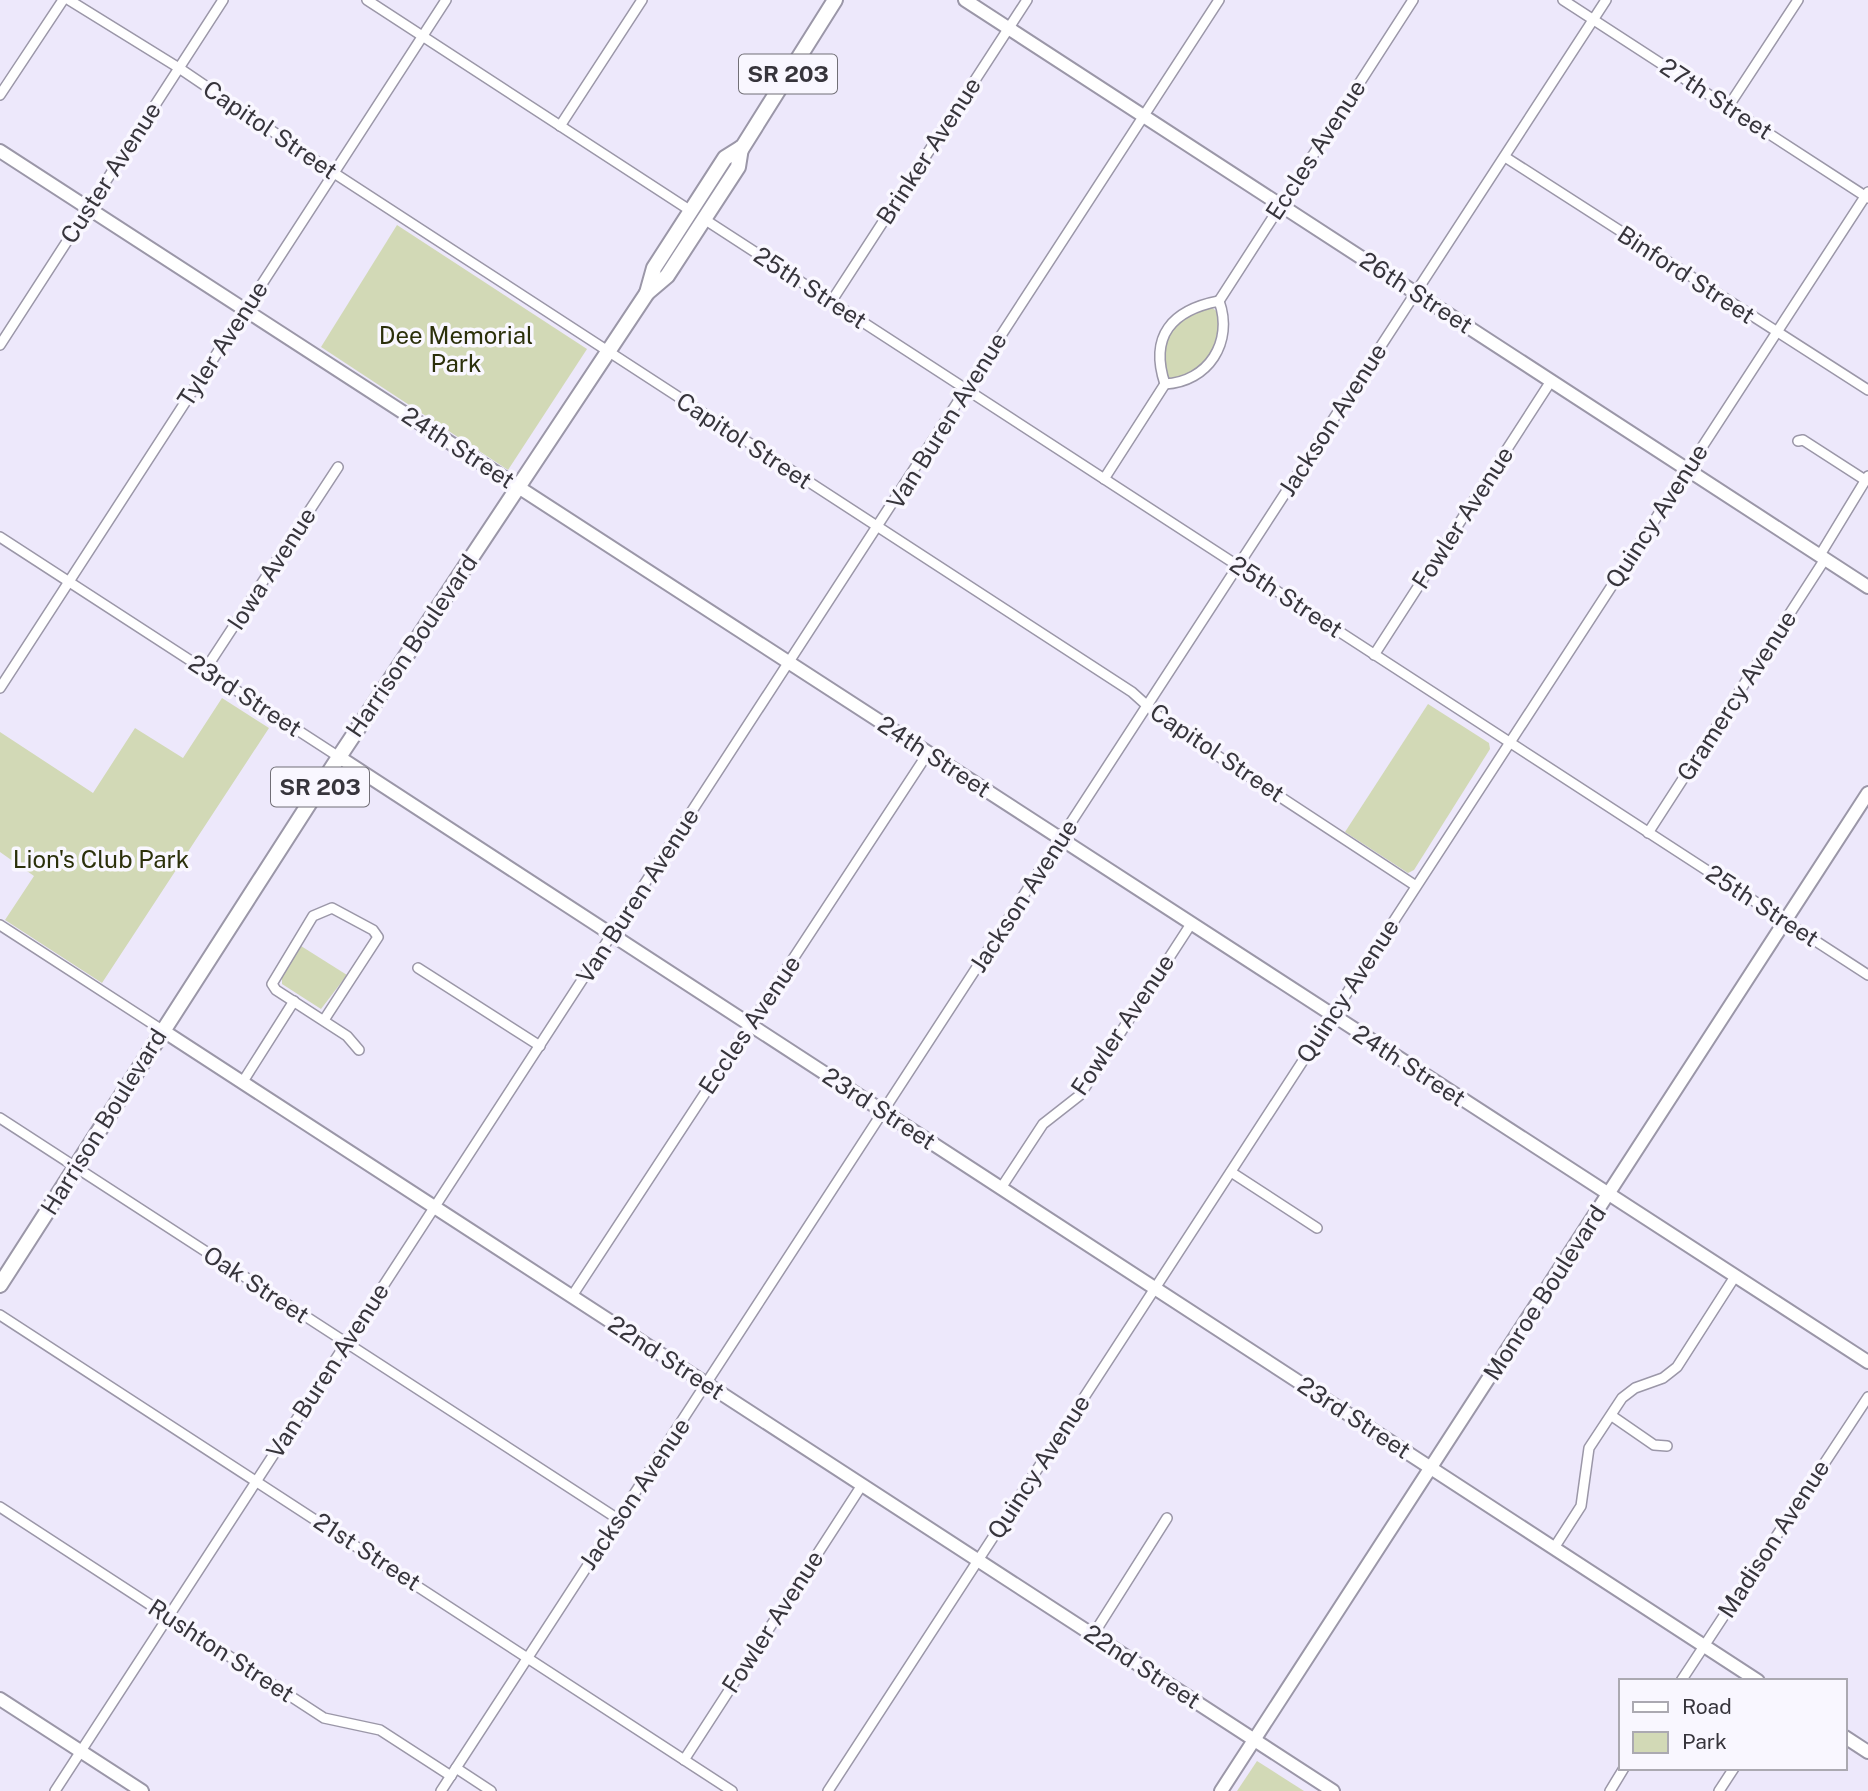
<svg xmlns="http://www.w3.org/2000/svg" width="1868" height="1791" font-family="'Public Sans',sans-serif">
<rect width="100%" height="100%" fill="#ede8fb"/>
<!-- green -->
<g fill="#d2d9b6">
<polygon points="397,225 587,349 508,470 321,347"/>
<path d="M1211,307l8,6c0,34 -14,64 -51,65 -18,-37 11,-61 43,-71z"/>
<polygon points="222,698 269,728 102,983 5,920 34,876 0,852 0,732 93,793 135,728 183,758"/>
<polygon points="1428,704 1489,743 1490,749 1414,870 1408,873 1345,832"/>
<polygon points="301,946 347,975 321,1009 282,984 282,976"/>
<polygon points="1257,1761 1304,1791 1237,1791"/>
</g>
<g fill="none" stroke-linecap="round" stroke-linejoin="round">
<!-- street casing -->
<g stroke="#9b97a8" stroke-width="12">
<g id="street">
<polyline points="69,0 179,68 334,173 1132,692 1163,720 1416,886"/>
<polyline points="367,0 691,211"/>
<polyline points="1563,0 1868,198"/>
<polyline points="0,95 63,0"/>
<polyline points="1728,107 1798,0"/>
<polyline points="560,126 642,0"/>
<polyline points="1505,157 1868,390"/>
<polyline points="704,219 1868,975"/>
<polyline points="1219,301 1413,0"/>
<path d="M1219,301c15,41 -11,81 -54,83 -16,-48 7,-74 54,-83z"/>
<polyline points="831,302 1027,0"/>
<polyline points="0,345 223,0"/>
<polyline points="1798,441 1803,440 1865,480"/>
<polyline points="1104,479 1165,384"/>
<polyline points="0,537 339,757"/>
<polyline points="1820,555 1868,476"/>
<polyline points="1374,655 1551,381"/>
<polyline points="205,670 338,467"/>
<polyline points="0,688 446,0"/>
<polyline points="1648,833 1825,559"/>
<polyline points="0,925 162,1030"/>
<polyline points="418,968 540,1046"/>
<polyline points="324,1020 378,937 373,930 332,908 313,916 272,984 276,990 347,1036 359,1050"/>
<polyline points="242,1083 294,1001"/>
<polyline points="0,1118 618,1519"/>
<polyline points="1231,1172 1317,1228"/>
<polyline points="1001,1188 1043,1124 1080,1095 1191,924"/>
<polyline points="572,1296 928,753"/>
<polyline points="0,1315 732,1791"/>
<polyline points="1612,1416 1654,1445 1667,1446"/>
<polyline points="0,1507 324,1718 380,1730 451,1776"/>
<polyline points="1554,1548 1581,1506 1589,1448 1622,1398 1635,1388 1663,1378 1677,1367 1734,1278"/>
<polyline points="1093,1635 1167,1518"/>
<polyline points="1681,1681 1868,1397"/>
<polyline points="684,1760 862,1485"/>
<polyline points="456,1768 491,1791"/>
<polyline points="55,1791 1219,0"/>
<polyline points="441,1791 1606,0"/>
<polyline points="828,1791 1868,192"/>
<polyline points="1610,1791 1624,1768"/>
<polyline points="1719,1791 1734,1768"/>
</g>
</g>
<!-- secondary casing -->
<g stroke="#9b97a8" stroke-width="16">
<g id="secondary">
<polyline points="965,0 1868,587"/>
<polyline points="0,151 1868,1362"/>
<polyline points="339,757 1758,1681"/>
<polyline points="162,1030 1333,1791"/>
<polyline points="0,1699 142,1791"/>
<polyline points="1845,1737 1868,1752"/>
<polyline points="1221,1791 1868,793"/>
</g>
</g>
<!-- primary casing -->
<g stroke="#9b97a8" stroke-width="18">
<g id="primary">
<polyline points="737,156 835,0"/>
<polyline points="647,293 654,268 725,158 741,148"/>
<polyline points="0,1285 339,757 647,293 667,276 738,167 741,148"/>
</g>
</g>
<!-- street -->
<use href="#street" stroke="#fff" stroke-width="9"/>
<!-- secondary -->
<use href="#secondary" stroke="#fff" stroke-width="12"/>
<!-- primary -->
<use href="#primary" stroke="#fff" stroke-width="14"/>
</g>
<g text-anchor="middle" stroke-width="7" stroke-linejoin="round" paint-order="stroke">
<!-- shield labels -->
<g fill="#f9f7ff" stroke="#716f76" stroke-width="2">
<rect x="739" y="54.5" width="98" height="39" rx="5"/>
<rect x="271" y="767.5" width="98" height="39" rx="5"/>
</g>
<g font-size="23" font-weight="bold" fill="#37353c">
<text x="788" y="82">SR 203</text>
<text x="320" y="795">SR 203</text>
</g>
<!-- street labels -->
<g font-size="24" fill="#37353c" stroke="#f9f7ff">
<text transform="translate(1716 99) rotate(33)" y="8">27th Street</text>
<text transform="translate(270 130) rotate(34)" y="8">Capitol Street</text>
<text transform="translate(1316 150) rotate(-57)" y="8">Eccles Avenue</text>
<text transform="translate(929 151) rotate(-57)" y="8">Brinker Avenue</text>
<text transform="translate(111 173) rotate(-57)" y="8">Custer Avenue</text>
<text transform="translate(1686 275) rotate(33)" y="8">Binford Street</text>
<text transform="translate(810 288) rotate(33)" y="8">25th Street</text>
<text transform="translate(1416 293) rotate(33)" y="8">26th Street</text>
<text transform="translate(223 344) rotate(-57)" y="8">Tyler Avenue</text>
<text transform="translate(1333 420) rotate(-57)" y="8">Jackson Avenue</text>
<text transform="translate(947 421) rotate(-58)" y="8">Van Buren Avenue</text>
<text transform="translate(744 441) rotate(33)" y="8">Capitol Street</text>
<text transform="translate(458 448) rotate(33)" y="8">24th Street</text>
<text transform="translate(1657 516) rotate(-57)" y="8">Quincy Avenue</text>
<text transform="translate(1463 518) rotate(-57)" y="8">Fowler Avenue</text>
<text transform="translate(272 569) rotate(-57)" y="8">Iowa Avenue</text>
<text transform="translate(1286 597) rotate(33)" y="8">25th Street</text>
<text transform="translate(412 646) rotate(-56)" y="8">Harrison Boulevard</text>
<text transform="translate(245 696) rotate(33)" y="8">23rd Street</text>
<text transform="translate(1737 696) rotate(-57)" y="8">Gramercy Avenue</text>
<text transform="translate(1217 753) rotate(34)" y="8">Capitol Street</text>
<text transform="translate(934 757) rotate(33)" y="8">24th Street</text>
<text transform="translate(638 896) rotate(-57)" y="8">Van Buren Avenue</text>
<text transform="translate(1024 896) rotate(-57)" y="8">Jackson Avenue</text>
<text transform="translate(1762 906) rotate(33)" y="8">25th Street</text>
<text transform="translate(1348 991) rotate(-57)" y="8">Quincy Avenue</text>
<text transform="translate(750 1025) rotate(-56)" y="8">Eccles Avenue</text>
<text transform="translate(1123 1025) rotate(-56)" y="8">Fowler Avenue</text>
<text transform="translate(1409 1066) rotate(33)" y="8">24th Street</text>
<text transform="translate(879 1109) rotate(33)" y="8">23rd Street</text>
<text transform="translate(104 1122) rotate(-58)" y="8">Harrison Boulevard</text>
<text transform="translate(256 1285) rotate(33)" y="8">Oak Street</text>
<text transform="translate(1545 1293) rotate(-57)" y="8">Monroe Boulevard</text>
<text transform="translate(666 1358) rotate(33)" y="8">22nd Street</text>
<text transform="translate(328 1371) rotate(-57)" y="8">Van Buren Avenue</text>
<text transform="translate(1354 1418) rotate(33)" y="8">23rd Street</text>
<text transform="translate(1039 1467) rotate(-57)" y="8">Quincy Avenue</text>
<text transform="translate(635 1494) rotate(-56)" y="8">Jackson Avenue</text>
<text transform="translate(1774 1539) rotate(-57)" y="8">Madison Avenue</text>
<text transform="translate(367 1552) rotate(33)" y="8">21st Street</text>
<text transform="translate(773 1622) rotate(-57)" y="8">Fowler Avenue</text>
<text transform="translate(221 1651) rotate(33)" y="8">Rushton Street</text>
<text transform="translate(1142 1667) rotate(33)" y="8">22nd Street</text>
</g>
<!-- park labels -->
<g font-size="24" fill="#2b300a" stroke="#f9f7ff">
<text x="456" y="344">Dee Memorial<tspan x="456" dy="28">Park</tspan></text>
<text x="101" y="868">Lion's Club Park</text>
</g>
</g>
<!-- legend -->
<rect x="1619" y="1679" width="228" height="91" fill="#f9f7ff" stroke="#aba9b1" stroke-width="2"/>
<rect x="1633" y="1702" width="35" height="10" fill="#ffffff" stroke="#aba9b1" stroke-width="2"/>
<text x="1682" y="1714" font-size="21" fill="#37353c">Road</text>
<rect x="1633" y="1732" width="35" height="21" fill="#d2d9b6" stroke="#aba9b1" stroke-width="2"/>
<text x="1682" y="1749" font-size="21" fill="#37353c">Park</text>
</svg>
